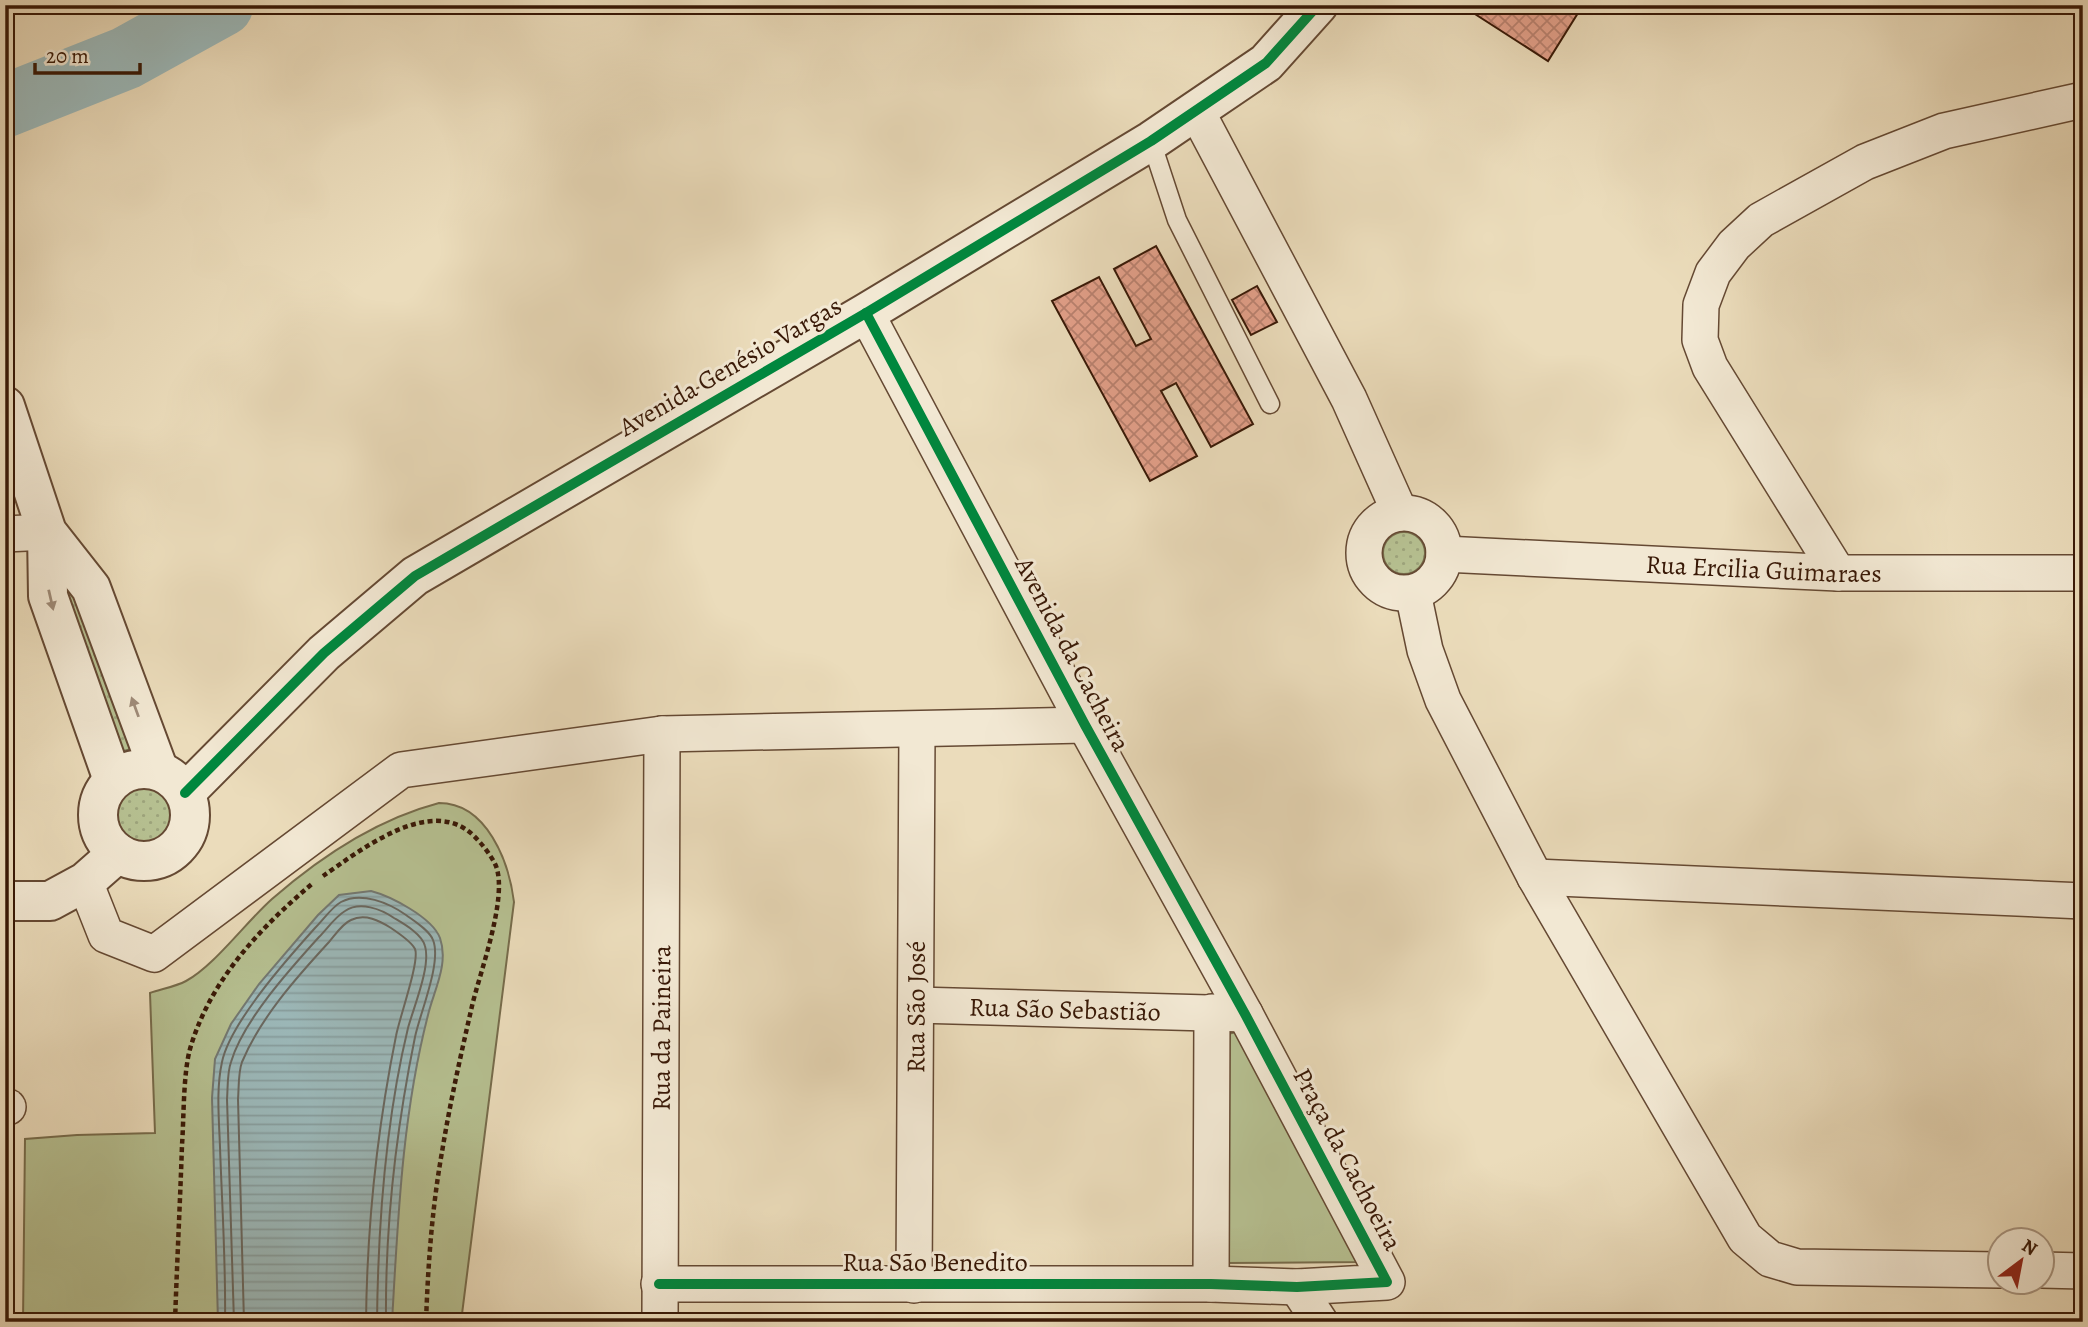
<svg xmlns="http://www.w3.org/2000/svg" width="2088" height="1327" font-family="Alegreya,serif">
<defs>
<pattern id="grass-dots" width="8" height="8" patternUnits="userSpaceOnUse" patternTransform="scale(1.75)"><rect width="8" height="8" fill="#b6c091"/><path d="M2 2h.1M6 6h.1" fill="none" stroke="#9da47c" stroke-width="1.8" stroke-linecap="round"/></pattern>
<pattern id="water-rules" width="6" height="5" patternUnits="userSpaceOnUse" patternTransform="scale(1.75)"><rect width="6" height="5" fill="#9cb9ba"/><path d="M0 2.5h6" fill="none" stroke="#879e9e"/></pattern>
<pattern id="building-cross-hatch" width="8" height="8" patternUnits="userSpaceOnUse" patternTransform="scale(1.75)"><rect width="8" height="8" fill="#e3a08a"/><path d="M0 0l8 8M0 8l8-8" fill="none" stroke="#b9816f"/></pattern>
</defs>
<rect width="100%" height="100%" fill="#ebdcbb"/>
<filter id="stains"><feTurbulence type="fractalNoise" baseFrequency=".00286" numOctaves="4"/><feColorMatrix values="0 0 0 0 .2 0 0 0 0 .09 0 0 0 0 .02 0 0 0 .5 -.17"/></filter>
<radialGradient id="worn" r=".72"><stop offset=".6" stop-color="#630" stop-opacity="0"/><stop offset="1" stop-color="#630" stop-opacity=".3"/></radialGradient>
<!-- grass -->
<g fill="url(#grass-dots)" stroke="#776c4c" stroke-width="2">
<circle cx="1404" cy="553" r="21"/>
<polygon points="77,575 138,747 117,753 62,579"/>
<circle cx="145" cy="816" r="31"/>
</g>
<!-- green -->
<g fill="#b6c091" stroke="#776c4c" stroke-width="2">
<path d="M439,803c48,0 70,59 75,99l-53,420h-438l2,-183 52,-4 78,-2 -5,-140c11,-4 25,-6 36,-12 28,-15 60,-59 86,-82 47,-41 106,-80 167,-96z"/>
<polygon points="1241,1031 1364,1262 1224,1263 1223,1035"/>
</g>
<!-- water -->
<path fill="url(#water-rules)" stroke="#747972" stroke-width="2" d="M371,891c19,5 61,26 69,47 9,26 -6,52 -12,77 -26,101 -30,203 -36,307h-174l-6,-224 3,-39 16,-35 28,-40 59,-69 21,-20z"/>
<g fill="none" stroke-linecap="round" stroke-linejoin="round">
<!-- shore -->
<g stroke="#6a6860" stroke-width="2">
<path d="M225,1322c1,-58 -3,-117 -5,-175 -1,-28 -4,-58 2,-85 8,-39 66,-104 93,-134 8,-8 17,-21 26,-26 20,-11 48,1 65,13 8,6 23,15 27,25 9,22 -13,73 -18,97 -19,93 -30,190 -29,285"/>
<path d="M234,1322l-7,-223c1,-12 0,-26 4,-37 12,-41 59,-93 88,-125 8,-8 16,-20 26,-26 15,-10 36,-2 49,7 10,6 28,16 31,28 6,20 -11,60 -17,82 -23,95 -30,196 -31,294"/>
<path d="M244,1322l-6,-223c1,-11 0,-26 4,-37 19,-45 54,-84 87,-120 6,-7 14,-19 22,-22 14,-7 29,1 40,8 7,5 20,13 24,21 5,12 -16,70 -19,87 -19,94 -29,190 -30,286"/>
</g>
<!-- river -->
<polyline stroke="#9cb9ba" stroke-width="63" points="5,106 126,58 222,5"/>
</g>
<!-- building -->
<g fill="url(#building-cross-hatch)" stroke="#381806" stroke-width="2">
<polygon points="1461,5 1583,5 1548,61"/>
<polygon points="1156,246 1253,424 1211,447 1176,383 1161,391 1197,456 1150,481 1052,301 1099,277 1136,346 1151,339 1114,269"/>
<polygon points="1257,286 1277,322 1251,335 1232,300"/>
</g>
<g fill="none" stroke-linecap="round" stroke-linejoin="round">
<!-- service casing -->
<g stroke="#654933" stroke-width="21">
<polyline id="service" points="1151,141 1177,220 1270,404"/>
</g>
<!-- minor casing -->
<g stroke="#654933" stroke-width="38">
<g id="minor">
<polyline points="1197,112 1349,399 1400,513"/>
<circle cx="1404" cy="553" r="40"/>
<polyline points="5,534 47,532"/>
<path id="s1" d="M1444,554l394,19h245"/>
<polyline points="1838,573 1710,367 1700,340 1701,305 1713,273 1734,245 1761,220 1865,162 1944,131 2078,101"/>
<polyline points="1413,593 1425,650 1443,700 1535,877 1745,1238 1770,1259 1797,1267 2000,1270"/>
<polyline points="1535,877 2083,901"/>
<polyline points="85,882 106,935 154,954 401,770 662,734 1085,725"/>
<path id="s2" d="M916,1005l329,9"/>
<polyline points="5,1107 8,1107"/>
<polyline points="2042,1270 2083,1271"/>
<polyline points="659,1284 1211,1284 1297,1287 1387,1282 1245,1014 1085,725 866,313"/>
<polyline points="1211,1284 1212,1012"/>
<path id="s3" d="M914,1285l3,-555"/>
<polyline points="1297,1287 1320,1322"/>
<path id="s4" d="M660,1322l2,-588"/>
</g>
</g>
<!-- tertiary casing -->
<g stroke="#654933" stroke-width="42">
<g id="tertiary">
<polyline points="5,406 47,532 91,588 159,771"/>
<polyline points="47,532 48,596 113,780"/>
<circle cx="144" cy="815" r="46"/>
<polyline points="185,793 324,653 415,576 866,313 1151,141 1266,63 1318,5"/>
<polyline points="5,901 50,901 85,882 118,853"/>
</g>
</g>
<!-- path -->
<g stroke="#381806" stroke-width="4.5" stroke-dasharray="5 3.5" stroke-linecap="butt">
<path d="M323,876c38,-26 108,-82 151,-40 8,8 17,19 22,30 12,32 -16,106 -24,140 -11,48 -22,97 -30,146 -10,56 -14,113 -16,170"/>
<path d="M175,1322c2,-59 5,-118 7,-177 2,-28 1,-70 8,-96 20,-69 70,-121 123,-166"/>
</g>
<!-- service -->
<use href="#service" stroke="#f2e8d3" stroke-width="18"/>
<!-- minor -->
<use href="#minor" stroke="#f2e8d3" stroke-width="35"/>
<!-- tertiary -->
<use href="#tertiary" stroke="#f2e8d3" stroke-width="38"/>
<!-- cycleway casing -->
<g stroke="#f2e8d3" stroke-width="15">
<g id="cycleway">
<polyline points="185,793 324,653 415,576 866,313 1151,141 1266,63 1318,5"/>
<polyline points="659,1284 1211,1284 1297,1287 1387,1282 1245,1014 1085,725 866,313"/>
</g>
</g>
<!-- cycleway -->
<use href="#cycleway" stroke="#00873e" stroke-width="10"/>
</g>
<!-- one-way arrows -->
<defs><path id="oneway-solid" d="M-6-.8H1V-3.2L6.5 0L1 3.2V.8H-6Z" transform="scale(1.75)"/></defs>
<g fill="#9e8a77">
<use href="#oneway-solid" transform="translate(51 600) rotate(77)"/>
<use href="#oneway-solid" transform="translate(135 707) rotate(-110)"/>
</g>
<g text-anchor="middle" stroke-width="6" stroke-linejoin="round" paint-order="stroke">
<!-- street labels -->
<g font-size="26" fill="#381806" stroke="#f2e8d3">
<text transform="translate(730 366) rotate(-30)" y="9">Avenida Genésio Vargas</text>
<text dy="9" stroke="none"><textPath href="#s1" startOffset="320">Rua Ercilia Guimaraes</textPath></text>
<text transform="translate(1073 654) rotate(62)" y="9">Avenida da Cacheira</text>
<text dy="9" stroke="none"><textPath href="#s3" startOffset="278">Rua São José</textPath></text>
<text dy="9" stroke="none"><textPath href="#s2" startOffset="149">Rua São Sebastião</textPath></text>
<text dy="9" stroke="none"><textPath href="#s4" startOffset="294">Rua da Paineira</textPath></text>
<text transform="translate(1348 1159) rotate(62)" y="9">Praça da Cachoeira</text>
<text x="935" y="1271">Rua São Benedito</text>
</g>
</g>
<!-- margin -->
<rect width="2088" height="1327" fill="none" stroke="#ebdcbb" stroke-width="28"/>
<rect x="7" y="7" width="2074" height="1313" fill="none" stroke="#381806" stroke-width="3.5"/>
<rect x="14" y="14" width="2060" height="1299" fill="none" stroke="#381806" stroke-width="2"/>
<!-- north arrow -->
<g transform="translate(2021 1261) rotate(32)"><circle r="33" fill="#f2e8d3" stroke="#a89581" stroke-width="2"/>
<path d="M0-5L12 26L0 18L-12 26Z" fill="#8f2418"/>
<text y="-10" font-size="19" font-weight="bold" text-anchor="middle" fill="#381806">N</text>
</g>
<!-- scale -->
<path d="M35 63v10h105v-10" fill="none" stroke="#381806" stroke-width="3.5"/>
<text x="46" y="63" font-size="21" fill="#381806" stroke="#f2e8d3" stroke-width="5" paint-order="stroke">20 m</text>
<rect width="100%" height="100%" filter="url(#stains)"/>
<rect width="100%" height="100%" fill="url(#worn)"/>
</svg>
